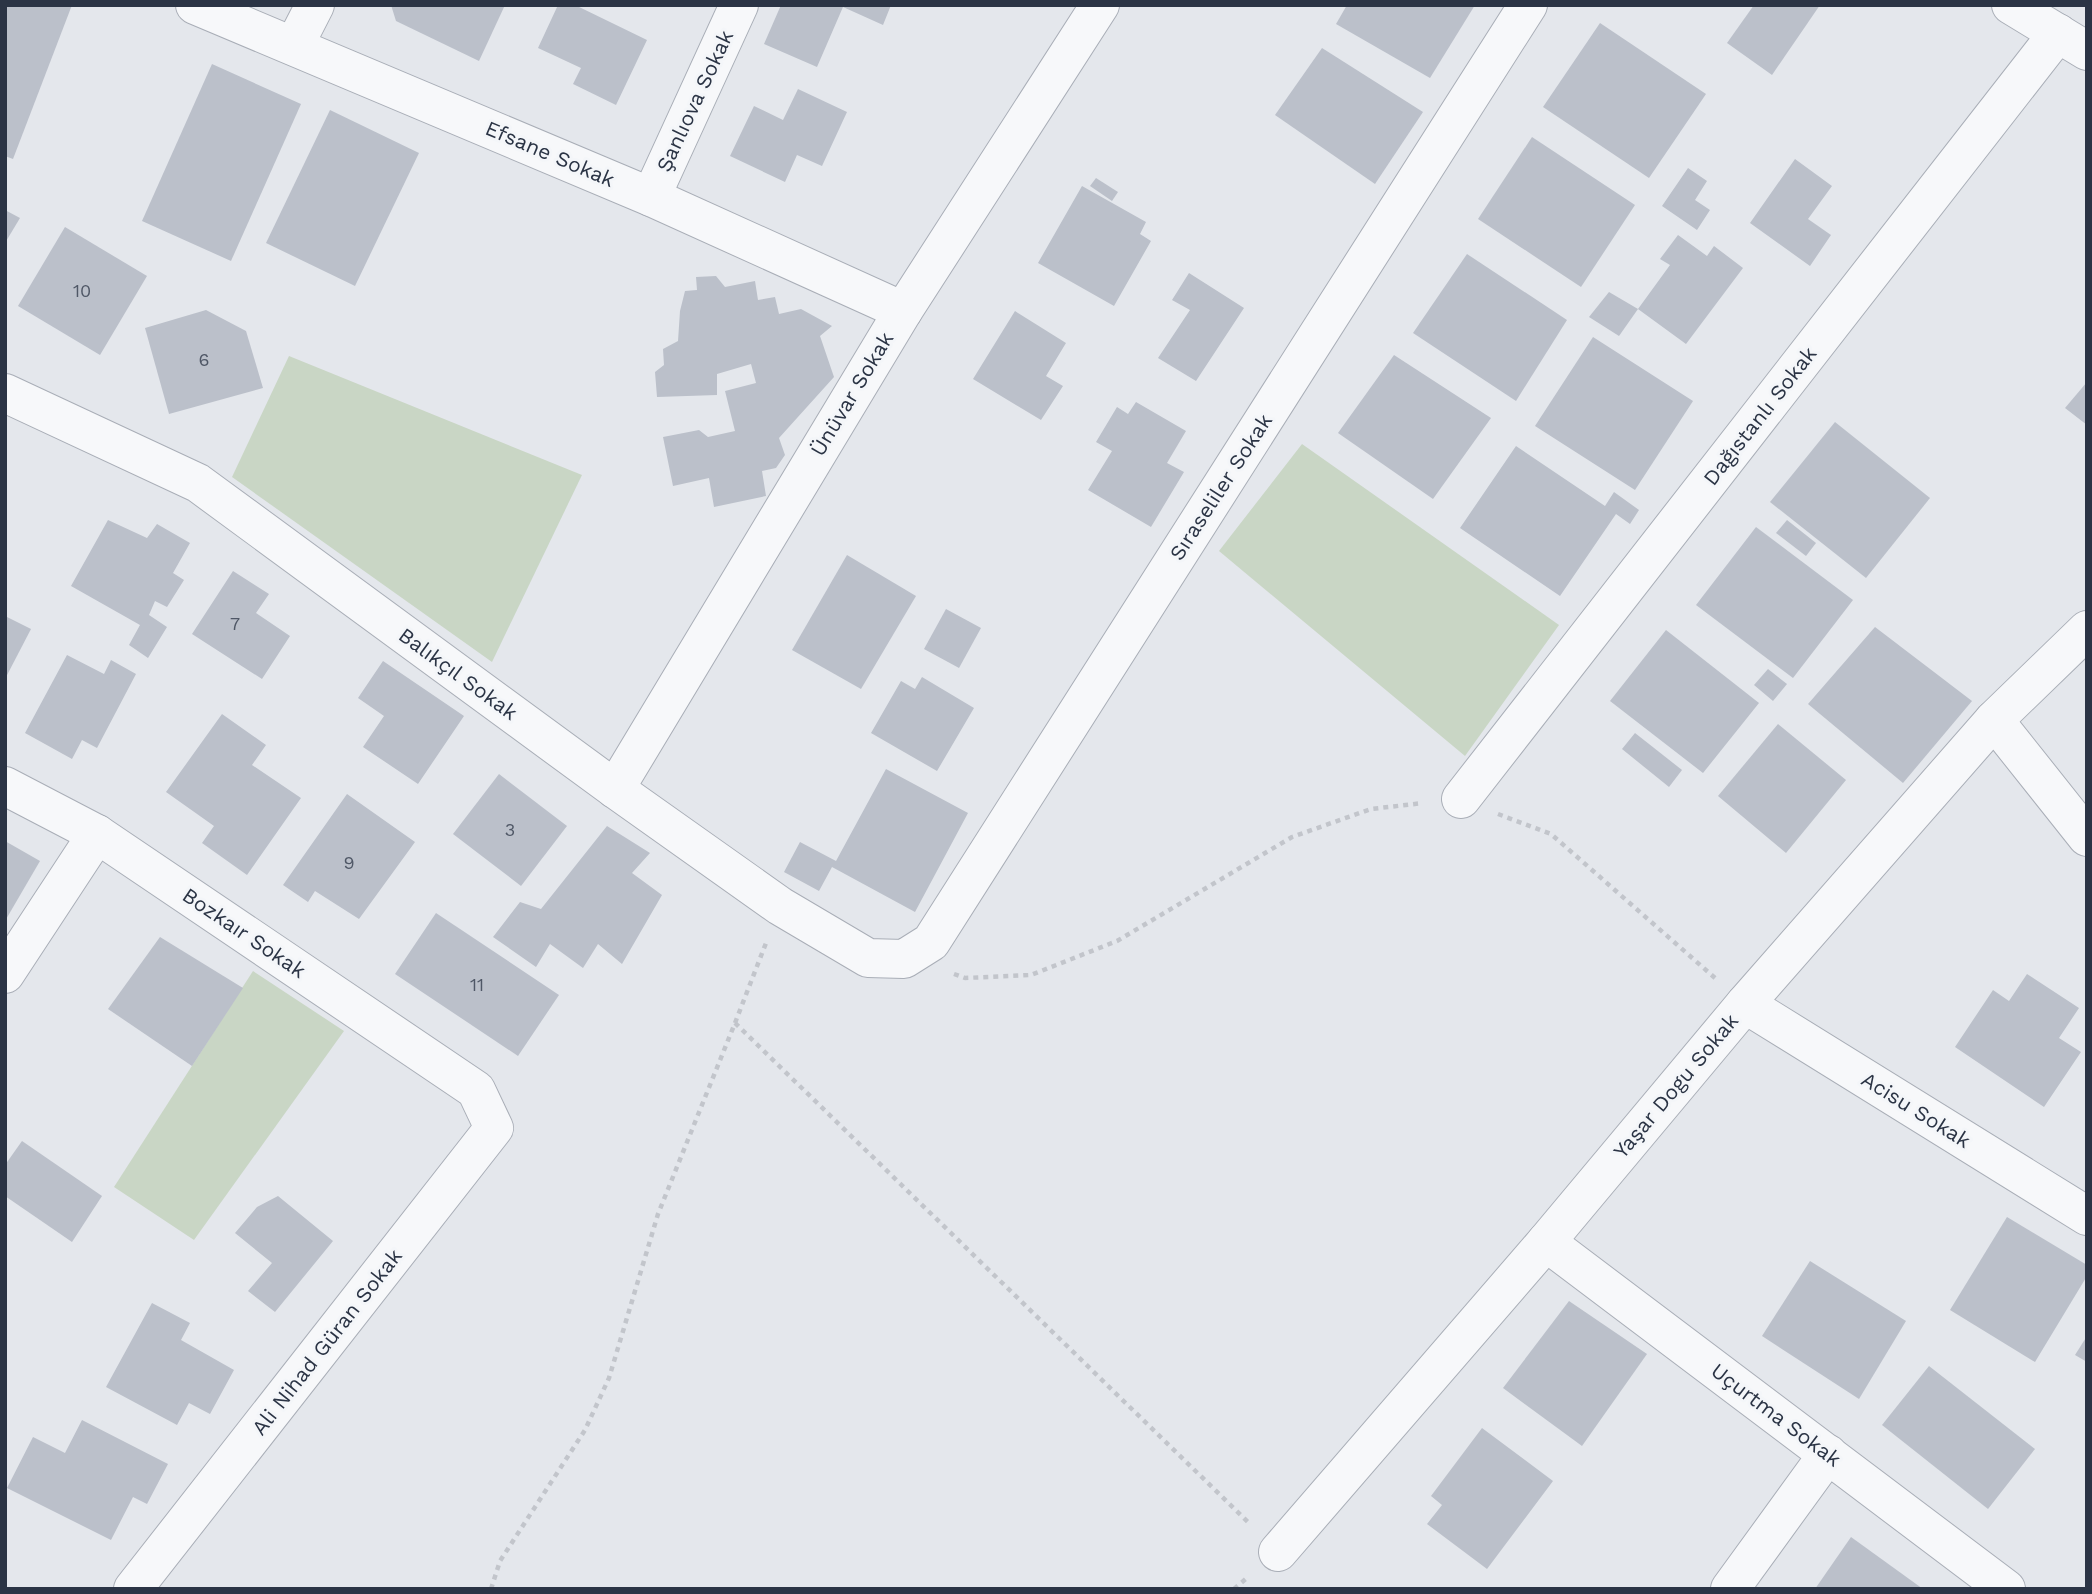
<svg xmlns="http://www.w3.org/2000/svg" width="2092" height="1594" font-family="'Work Sans',sans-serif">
<rect width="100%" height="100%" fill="#e4e7ec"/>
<!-- green -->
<g fill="#c9d6c5">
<polygon points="289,356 582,475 492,662 232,477"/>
<polygon points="1302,444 1559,625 1465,756 1219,551"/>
<polygon points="253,971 344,1031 194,1240 114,1187"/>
</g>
<!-- building -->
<g fill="#bbc0ca">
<polygon points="5,5 72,5 13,159 5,156"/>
<polygon points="391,5 505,5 479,61 396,21"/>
<polygon points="558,5 575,5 647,40 616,105 573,84 581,68 538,48"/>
<polygon points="781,5 891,5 883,25 843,7 817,67 764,44"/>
<polygon points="1347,5 1475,5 1430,78 1336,24"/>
<polygon points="1754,5 1820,5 1772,75 1727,43"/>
<polygon points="1600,23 1706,94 1649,178 1543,107"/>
<polygon points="1322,48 1423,112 1375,184 1275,115"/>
<polygon points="212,64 301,104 231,261 142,221"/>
<polygon points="798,89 847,112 822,166 797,155 785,182 730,156 754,106 783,120"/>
<polygon points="330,110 419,153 355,286 266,243"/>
<polygon points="1532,137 1635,205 1581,287 1478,219"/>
<polygon points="1795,159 1832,186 1808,219 1831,235 1810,266 1750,223"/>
<polygon points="1688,168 1707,181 1695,200 1710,210 1697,230 1662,206"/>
<polygon points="1096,178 1118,192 1112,201 1090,186"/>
<polygon points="1082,186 1146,222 1140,234 1151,241 1114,306 1038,263"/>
<polygon points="5,210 20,218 5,243"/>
<polygon points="65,227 147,276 100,355 18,306"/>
<polygon points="1678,235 1707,256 1714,246 1743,268 1686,344 1638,309 1670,265 1660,259"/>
<polygon points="1467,254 1567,320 1516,401 1413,333"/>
<polygon points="1189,273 1244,308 1196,381 1158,358 1190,310 1172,300"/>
<polygon points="716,276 725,287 755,281 758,300 775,297 779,314 801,309 832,326 820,336 834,377 779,438 785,455 776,468 762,471 766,496 714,507 709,478 673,486 663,437 699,430 708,437 735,431 725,391 756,383 751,364 717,374 717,395 657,397 655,372 664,365 663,349 678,341 680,311 685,291 697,290 696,277"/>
<polygon points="1609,292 1638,309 1619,336 1589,317"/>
<polygon points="206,310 246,331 263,388 169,414 145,328"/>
<polygon points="1015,311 1066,343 1046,376 1063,386 1041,420 973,379"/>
<polygon points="1593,337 1693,401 1635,490 1535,426"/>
<polygon points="1394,355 1491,418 1433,499 1338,433"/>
<polygon points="2087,382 2087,425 2065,408"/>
<polygon points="1136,402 1186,431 1167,463 1184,472 1151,527 1088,490 1112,451 1096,442 1117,407 1128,414"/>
<polygon points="1835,422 1930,498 1866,578 1770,502"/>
<polygon points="1516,446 1605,506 1614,492 1639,510 1630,524 1616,514 1560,596 1460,528"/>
<polygon points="108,520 147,538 157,524 190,543 173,573 184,580 167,607 155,601 149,615 167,627 148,658 129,645 140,625 71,586"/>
<polygon points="1787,520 1816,543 1806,556 1776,533"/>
<polygon points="1756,527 1853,600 1793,678 1696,605"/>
<polygon points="847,555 916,596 861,689 792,650"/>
<polygon points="233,571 269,594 256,613 290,636 262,679 192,634"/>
<polygon points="946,609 981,628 959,668 924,649"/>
<polygon points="5,616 31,629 5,679"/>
<polygon points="1875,627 1972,701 1903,783 1808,704"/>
<polygon points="1666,630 1759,703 1703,773 1610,701"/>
<polygon points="67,655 104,674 111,660 136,674 97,748 82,740 72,759 25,733"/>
<polygon points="383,661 464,716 418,784 363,747 384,716 358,698"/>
<polygon points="1768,669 1787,684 1773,701 1754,685"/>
<polygon points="922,677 974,708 937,771 871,733 901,681 915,689"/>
<polygon points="222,714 266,745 252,765 301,798 247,875 202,843 214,826 166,792"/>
<polygon points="1778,724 1846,780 1786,853 1718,796"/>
<polygon points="1635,733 1682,770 1669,787 1622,749"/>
<polygon points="886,769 968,813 915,912 832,867 819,891 784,872 800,842 836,861"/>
<polygon points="499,774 567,826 521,886 453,834"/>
<polygon points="347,794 415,842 359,919 315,891 308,902 283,885"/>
<polygon points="607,826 650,853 632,873 662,895 622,964 598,944 583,968 550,944 536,967 493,937 520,902 541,909"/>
<polygon points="5,841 40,861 5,921"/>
<polygon points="436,913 559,995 518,1056 395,974"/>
<polygon points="160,937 243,988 192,1066 108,1009"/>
<polygon points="2027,974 2079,1008 2059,1038 2081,1052 2044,1107 1955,1047 1993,990 2009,1001"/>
<polygon points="22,1141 102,1196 72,1242 5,1196 5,1165"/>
<polygon points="278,1196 333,1241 275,1312 248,1291 272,1263 235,1233 257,1207"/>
<polygon points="2007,1217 2087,1265 2087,1276 2035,1362 1950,1310"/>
<polygon points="1810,1261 1906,1321 1859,1399 1762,1336"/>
<polygon points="1569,1301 1647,1354 1582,1446 1503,1388"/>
<polygon points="152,1303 190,1323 181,1340 234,1370 210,1414 189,1403 177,1425 106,1387"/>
<polygon points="2087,1336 2087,1362 2075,1355"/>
<polygon points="1929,1366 2035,1449 1988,1509 1882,1425"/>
<polygon points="82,1420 168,1464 147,1504 133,1497 111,1540 7,1488 33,1437 65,1453"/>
<polygon points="1482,1428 1553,1481 1487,1569 1427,1524 1442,1505 1431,1496"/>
<polygon points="1851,1537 1923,1589 1815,1589"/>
</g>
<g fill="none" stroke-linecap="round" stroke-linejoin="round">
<!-- minor casing -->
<g stroke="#a9aeb7" stroke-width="40">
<g id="minor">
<polyline points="195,5 651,197 903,311"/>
<polyline points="2011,5 2087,51"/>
<polyline points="294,46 315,5"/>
<polyline points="651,197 739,5"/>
<polyline points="5,393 198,483 615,789 780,906 868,958 904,959 931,942 1528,5"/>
<polyline points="1994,720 2087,837"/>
<polyline points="5,786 97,834 476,1090 494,1128 133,1589"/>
<polyline points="615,789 903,311 1100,5"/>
<polyline points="1461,799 2058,33"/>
<polyline points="5,974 97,834"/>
<polyline points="1745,1004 2087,1216"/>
<polyline points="1546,1242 2006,1589"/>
<polyline points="1278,1552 1546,1242 1745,1004 1994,720 2087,630"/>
<polyline points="1730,1589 1828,1454"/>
</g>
</g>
<!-- path -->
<g stroke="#c2c5cb" stroke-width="4.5" stroke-dasharray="5 5" stroke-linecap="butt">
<polyline points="1498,814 1551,834 1715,978"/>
<polyline points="954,974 965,978 1031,975 1117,941 1292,837 1371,809 1423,803"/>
<polyline points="735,1023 1249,1523"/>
<polyline points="491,1589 500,1561 585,1430 609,1378 658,1214 735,1023 766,943"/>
<polyline points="1234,1589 1248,1577"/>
</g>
<!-- minor -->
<use href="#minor" stroke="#f7f8fa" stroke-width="38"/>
</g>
<g text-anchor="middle" stroke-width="6" stroke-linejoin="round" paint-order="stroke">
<!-- number labels -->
<g font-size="18" fill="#4f5766">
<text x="82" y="297">10</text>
<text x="204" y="366">6</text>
<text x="235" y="630">7</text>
<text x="510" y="836">3</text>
<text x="349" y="869">9</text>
<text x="477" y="991">11</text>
</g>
<!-- street labels -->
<g font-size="21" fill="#2b3445" stroke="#f4f6f9">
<text transform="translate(695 101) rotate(-65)" y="7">Şanlıova Sokak</text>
<text transform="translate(550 154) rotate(23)" y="7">Efsane Sokak</text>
<text transform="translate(852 394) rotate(-59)" y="7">Ünüvar Sokak</text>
<text transform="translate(1760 416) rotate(-52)" y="7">Dağıstanlı Sokak</text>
<text transform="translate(1221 487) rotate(-57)" y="7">Sıraseliler Sokak</text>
<text transform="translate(458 674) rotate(36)" y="7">Balıkçıl Sokak</text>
<text transform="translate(244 933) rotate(34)" y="7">Bozkaır Sokak</text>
<text transform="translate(1676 1086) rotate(-50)" y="7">Yaşar Dogu Sokak</text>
<text transform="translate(1916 1110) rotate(32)" y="7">Acisu Sokak</text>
<text transform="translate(327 1342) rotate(-52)" y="7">Ali Nihad Güran Sokak</text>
<text transform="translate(1776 1415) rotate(37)" y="7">Uçurtma Sokak</text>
</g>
</g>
<!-- border -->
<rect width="2092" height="1594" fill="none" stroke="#2b3445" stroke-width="14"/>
</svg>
